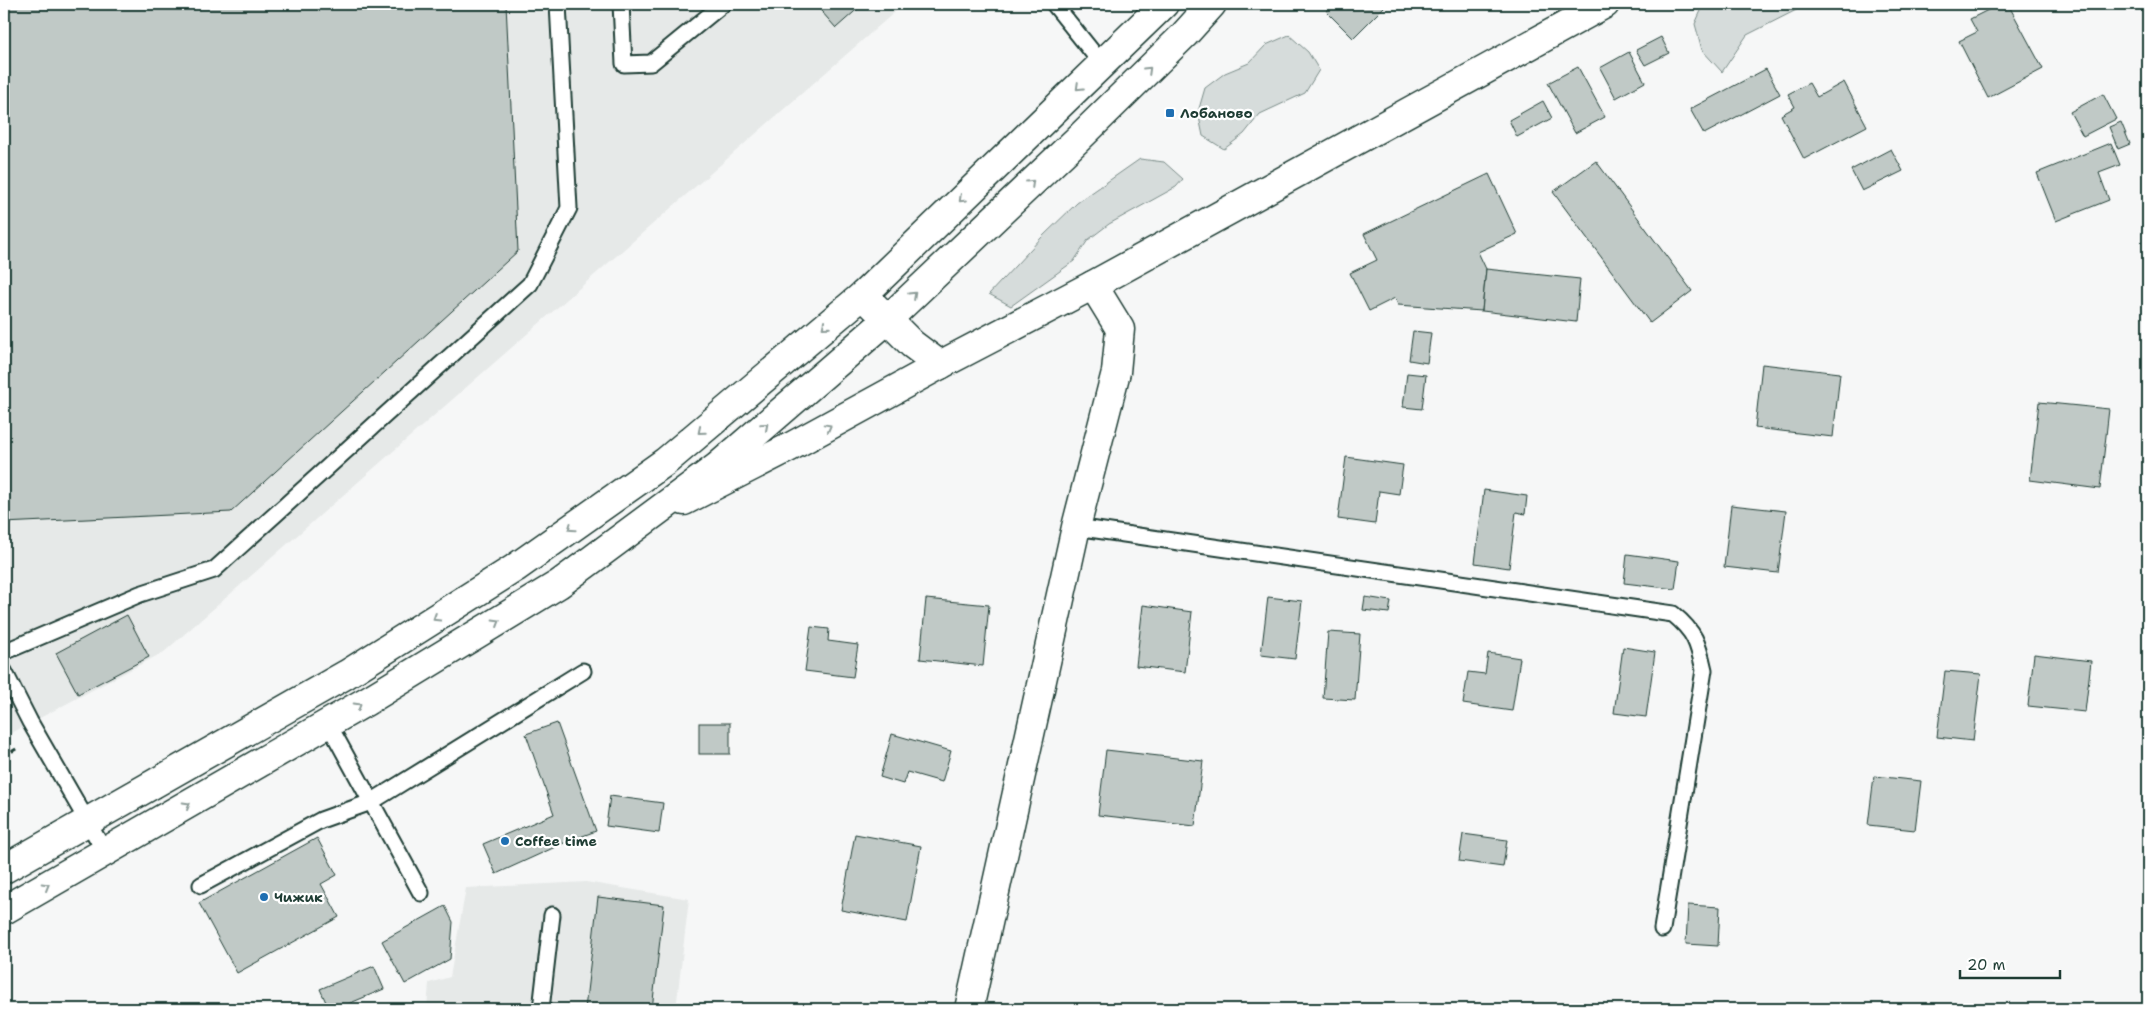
<svg xmlns="http://www.w3.org/2000/svg" width="2152" height="1013" font-family="'Shantell Sans',sans-serif">
<rect width="100%" height="100%" fill="#f6f7f7"/>
<filter id="ink" filterUnits="userSpaceOnUse"><feTurbulence type="fractalNoise" baseFrequency=".02" numOctaves="2"/><feDisplacementMap in="SourceGraphic" scale="10" xChannelSelector="R" yChannelSelector="G"/><feConvolveMatrix kernelMatrix="1 2 1 2 8 2 1 2 1" color-interpolation-filters="sRGB"/></filter>
<g filter="url(#ink)">
<!-- built -->
<g fill="#e6e9e8">
<polygon points="4,4 904,4 164,652 4,737"/>
<polygon points="586,882 689,899 676,1009 427,1009 429,983 450,977 466,888"/>
</g>
<!-- green -->
<g fill="#d6dcdb" stroke="#7a8c88">
<polygon points="1704,4 1808,4 1747,35 1722,72 1702,50 1695,24"/>
<polygon points="1289,35 1308,52 1319,70 1305,93 1260,114 1244,134 1224,149 1203,136 1198,112 1205,88 1225,73 1249,63 1266,45"/>
<polygon points="1140,159 1164,162 1183,179 1176,187 1109,224 1088,240 1074,261 1011,306 989,294 1042,237 1077,203"/>
</g>
<!-- building -->
<g fill="#c0c9c6" stroke="#1f3d34">
<polygon points="4,4 506,4 518,251 231,512 4,523"/>
<polygon points="815,4 863,4 836,28"/>
<polygon points="1333,4 1387,4 1353,38 1326,11"/>
<polygon points="2000,4 2008,4 2043,69 1988,98 1959,41 1977,32 1970,19"/>
<polygon points="1661,37 1669,53 1645,65 1636,50"/>
<polygon points="1629,52 1645,82 1616,98 1600,68"/>
<polygon points="1578,67 1605,117 1575,133 1548,83"/>
<polygon points="1766,69 1780,94 1704,134 1690,109"/>
<polygon points="1844,82 1867,126 1804,159 1781,115 1795,107 1788,94 1809,83 1817,97"/>
<polygon points="2103,94 2116,119 2083,136 2070,112"/>
<polygon points="1543,101 1552,118 1517,137 1509,120"/>
<polygon points="2121,122 2130,144 2118,149 2109,127"/>
<polygon points="2111,143 2120,165 2099,173 2109,200 2056,221 2037,173"/>
<polygon points="1891,149 1903,171 1862,191 1851,170"/>
<polygon points="1596,161 1692,291 1650,323 1553,192"/>
<polygon points="1489,174 1517,234 1478,252 1486,269 1482,311 1398,305 1395,298 1369,311 1350,273 1377,260 1364,234"/>
<polygon points="1486,269 1580,279 1576,322 1482,311"/>
<polygon points="1413,331 1431,333 1427,363 1409,360"/>
<polygon points="1762,364 1840,373 1833,437 1755,428"/>
<polygon points="1407,373 1426,375 1422,409 1403,407"/>
<polygon points="2039,402 2109,409 2100,489 2030,480"/>
<polygon points="1346,457 1403,465 1399,494 1379,491 1375,524 1338,519"/>
<polygon points="1484,490 1527,496 1525,514 1516,512 1509,568 1475,563"/>
<polygon points="1731,505 1786,511 1778,573 1724,567"/>
<polygon points="1627,554 1679,561 1675,589 1624,583"/>
<polygon points="1268,597 1302,601 1295,659 1261,655"/>
<polygon points="1365,597 1391,601 1389,613 1363,610"/>
<polygon points="926,599 989,605 983,666 920,659"/>
<polygon points="1143,605 1192,612 1185,672 1136,666"/>
<polygon points="127,615 149,657 78,694 56,653"/>
<polygon points="811,627 829,629 828,641 858,645 853,677 805,671"/>
<polygon points="1328,632 1360,634 1355,700 1323,698"/>
<polygon points="1623,647 1655,652 1646,717 1614,713"/>
<polygon points="1488,653 1520,658 1512,711 1463,704 1468,672 1485,674"/>
<polygon points="2034,654 2091,661 2085,712 2028,706"/>
<polygon points="1945,671 1981,674 1973,741 1937,737"/>
<polygon points="557,723 596,831 564,843 496,874 483,844 554,814 526,734"/>
<rect x="699" y="723" width="31" height="31"/>
<polygon points="892,734 951,751 942,782 907,772 903,784 880,777"/>
<polygon points="1106,750 1203,761 1195,826 1098,815"/>
<polygon points="1874,776 1921,781 1915,830 1868,825"/>
<polygon points="610,796 663,803 659,833 606,826"/>
<polygon points="855,834 921,846 907,922 841,910"/>
<polygon points="1463,834 1507,840 1503,867 1459,861"/>
<polygon points="317,838 337,875 321,884 339,917 237,973 199,903"/>
<polygon points="598,897 664,905 652,1009 585,1009"/>
<polygon points="1688,905 1720,907 1718,946 1686,944"/>
<polygon points="445,906 453,922 450,959 405,984 382,941"/>
<polygon points="374,966 384,989 336,1009 329,1009 320,989"/>
</g>
<g fill="none" stroke-linecap="round" stroke-linejoin="round">
<!-- service casing -->
<g stroke="#1f3d34" stroke-width="19">
<g id="service">
<polyline points="621,4 624,64 651,63 723,4"/>
<polyline points="1054,4 1102,64"/>
<path d="M1076,527l597,87c22,18 25,29 31,56l-42,259"/>
<polyline points="4,652 140,594 214,570 530,284 569,208 558,4"/>
<polyline points="4,671 30,722 105,852"/>
<polyline points="328,723 421,893"/>
<polyline points="201,885 321,820 371,802 583,671"/>
<polyline points="541,1009 552,915"/>
</g>
</g>
<!-- minor casing -->
<g stroke="#1f3d34" stroke-width="31">
<polyline id="minor" points="969,1009 1076,527 1116,372 1120,329 1093,285"/>
</g>
<!-- tertiary casing -->
<g stroke="#1f3d34" stroke-width="31">
<g id="tertiary">
<polyline points="863,295 912,344 940,365"/>
<polyline points="684,501 790,447 940,365 1093,285 1605,4"/>
</g>
</g>
<!-- secondary casing -->
<g stroke="#1f3d34" stroke-width="31">
<g id="secondary">
<polyline points="4,869 347,674 515,568 665,462 863,295 1164,4"/>
<polyline points="4,910 367,701 559,584 717,467 887,320 1077,140 1184,35 1212,4"/>
</g>
</g>
<!-- path -->
<polyline stroke="#1f3d34" stroke-width="3" stroke-dasharray="5 4" stroke-linecap="butt" points="4,756 18,748"/>
<!-- service -->
<use href="#service" stroke="#fff" stroke-width="15"/>
<!-- minor -->
<use href="#minor" stroke="#fff" stroke-width="28"/>
<!-- tertiary -->
<use href="#tertiary" stroke="#fff" stroke-width="28"/>
<!-- secondary -->
<use href="#secondary" stroke="#fff" stroke-width="28"/>
</g>
<!-- one-way arrows -->
<defs><path id="oneway-chevron" d="M-2-3.5L2.5 0L-2 3.5" fill="none" stroke-width="1.6" stroke-linecap="round" stroke-linejoin="round" transform="scale(1.25)"/></defs>
<g stroke="#8f9e9a">
<use href="#oneway-chevron" transform="translate(1148 70) rotate(-44)"/>
<use href="#oneway-chevron" transform="translate(1079 87) rotate(136)"/>
<use href="#oneway-chevron" transform="translate(1031 183) rotate(-44)"/>
<use href="#oneway-chevron" transform="translate(962 199) rotate(136)"/>
<use href="#oneway-chevron" transform="translate(913 295) rotate(-43)"/>
<use href="#oneway-chevron" transform="translate(825 326) rotate(140)"/>
<use href="#oneway-chevron" transform="translate(765 426) rotate(-41)"/>
<use href="#oneway-chevron" transform="translate(828 427) rotate(-29)"/>
<use href="#oneway-chevron" transform="translate(701 431) rotate(140)"/>
<use href="#oneway-chevron" transform="translate(571 528) rotate(145)"/>
<use href="#oneway-chevron" transform="translate(436 618) rotate(148)"/>
<use href="#oneway-chevron" transform="translate(497 622) rotate(-31)"/>
<use href="#oneway-chevron" transform="translate(358 706) rotate(-30)"/>
<use href="#oneway-chevron" transform="translate(187 805) rotate(-30)"/>
<use href="#oneway-chevron" transform="translate(46 886) rotate(-30)"/>
</g>
</g>
<!-- markers -->
<g fill="#1f6fb2" stroke="#fff" stroke-width="2">
<rect x="1165" y="108" width="10" height="10" rx="2.5"/>
<circle cx="505" cy="841" r="5"/>
<circle cx="264" cy="897" r="5"/>
</g>
<g text-anchor="middle" stroke-width="4.5" stroke-linejoin="round" paint-order="stroke">
<!-- poi labels -->
<g font-size="14" font-weight="bold" fill="#1f3d34" stroke="#fff" text-anchor="start">
<text x="1180" y="118">Лобаново</text>
<text x="515" y="846">Coffee time</text>
<text x="274" y="902">Чижик</text>
</g>
</g>
<!-- margin -->
<rect width="2152" height="1013" fill="none" stroke="#fff" stroke-width="20"/>
<rect x="10" y="10" width="2132" height="993" fill="none" stroke="#1f3d34" stroke-width="2" filter="url(#ink)"/>
<!-- scale -->
<path d="M1960 970v8h100v-8" fill="none" stroke="#1f3d34" stroke-width="2.5"/>
<text x="1967" y="970" font-size="15" fill="#1f3d34" stroke="#ffffff" stroke-width="4" paint-order="stroke">20 m</text>
</svg>
